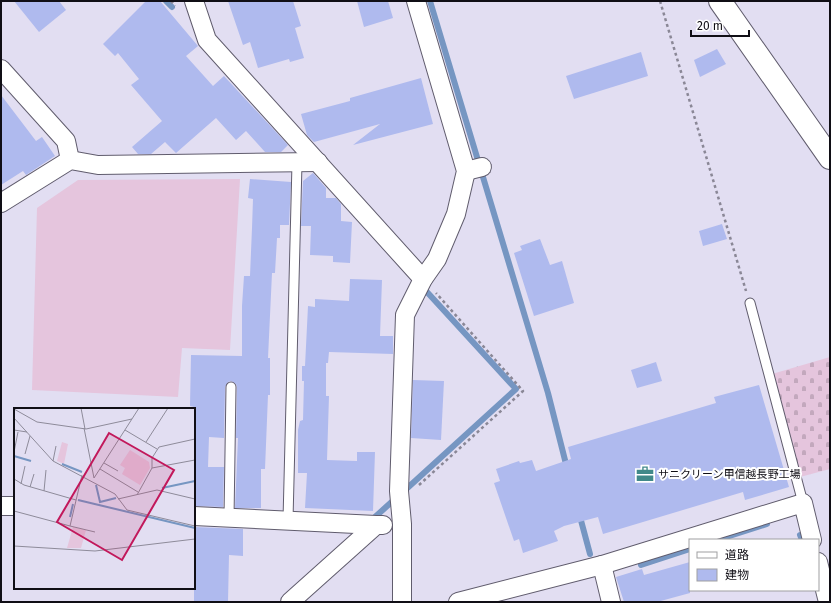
<svg xmlns="http://www.w3.org/2000/svg" width="831" height="603" font-family="'Fira Sans','Noto Sans JP',sans-serif">
<defs>
<pattern id="cemetery-stones" width="16" height="16" patternUnits="userSpaceOnUse"><rect width="16" height="16" fill="#e5c5dd"/><path d="M2 7V4a2 2 0 0 1 4 0v3zM10 15v-3a2 2 0 0 1 4 0v3z" fill="#c3a8bd"/></pattern>
</defs>
<rect width="100%" height="100%" fill="#e2def2"/>
<!-- cemetery -->
<polygon fill="url(#cemetery-stones)" points="830,357 830,469 800,477 772,374"/>
<!-- pitch -->
<polygon fill="#e5c5dd" points="240,179 230,350 182,348 178,397 32,390 37,208 78,180"/>
<g fill="none" stroke-linecap="round" stroke-linejoin="round">
<!-- stream -->
<g stroke="#7696c2" stroke-width="6">
<polyline points="166,1 172,7"/>
<polyline points="430,1 548,393 567,468"/>
<polyline points="403,492 516,389 427,292"/>
<polyline points="579,513 590,554"/>
<polyline points="375,517 396,498"/>
<polyline points="800,535 802,540"/>
<polyline points="717,540 767,524"/>
<polyline points="641,565 690,549"/>
</g>
</g>
<!-- building -->
<g fill="#afbaee">
<polygon points="14,1 59,1 66,10 39,32"/>
<polygon points="146,1 160,1 198,46 186,56 213,86 224,76 288,145 281,152 265,152 246,131 236,140 216,118 176,153 165,142 151,154 138,154 132,147 162,121 131,85 139,79 118,53 115,56 103,44"/>
<polygon points="228,1 293,1 301,26 295,28 304,58 290,62 289,59 258,68 250,42 243,45"/>
<polygon points="357,1 388,1 393,18 364,27"/>
<polygon points="717,49 726,64 700,77 694,60"/>
<polygon points="641,52 648,76 574,99 566,76"/>
<polygon points="421,78 433,124 353,145 380,124 314,142 307,135 301,114 350,101 350,98"/>
<polygon points="1,95 36,141 42,137 55,156 26,175 23,171 1,185"/>
<polygon points="313,173 326,188 326,198 336,198 341,204 341,221 352,222 350,263 333,262 333,256 310,255 311,226 301,226 303,181"/>
<polygon points="250,179 291,182 289,225 280,225 280,238 277,238 275,273 272,273 268,358 270,358 270,395 268,395 265,469 261,469 261,508 235,508 238,438 236,438 237,387 236,384 231,381 228,382 225,387 224,438 209,437 208,467 224,467 223,507 195,506 194,407 190,406 191,355 242,356 242,306 244,276 250,276 252,228 253,199 248,198"/>
<polygon points="722,224 727,239 703,246 699,231"/>
<polygon points="540,239 550,265 562,261 574,303 534,316 514,253 522,250 520,246"/>
<polygon points="350,279 382,280 380,336 393,336 393,354 329,352 328,363 326,363 326,396 329,396 327,460 357,461 357,452 375,452 373,511 305,508 307,473 298,473 298,430 300,421 303,420 304,381 302,381 302,366 305,366 308,306 315,307 315,299 349,301"/>
<polygon points="656,362 662,381 637,388 631,370"/>
<polygon points="413,380 444,381 441,440 411,438"/>
<polygon points="759,385 789,487 745,500 743,492 603,534 598,517 564,526 554,531 558,541 523,553 519,539 514,541 494,483 500,481 496,469 519,461 520,463 532,460 536,471 571,459 568,447 716,403 714,397"/>
<polygon points="194,527 243,529 243,556 229,555 228,602 194,602"/>
<polygon points="690,562 690,593 657,602 624,602 616,577 642,569 644,575"/>
</g>
<g fill="none" stroke-linecap="round" stroke-linejoin="round">
<!-- service casing -->
<g stroke="#605c6d" stroke-width="11">
<g id="service">
<polyline points="750,303 803,503"/>
<polyline points="229,518 231,387"/>
<polyline points="288,520 297,163"/>
</g>
</g>
<!-- minor casing -->
<g stroke="#605c6d" stroke-width="20">
<g id="minor">
<polyline points="194,1 207,40 423,279"/>
<polyline points="1,69 66,141 70,160"/>
<polyline points="466,171 482,167"/>
<polyline points="1,203 70,160 98,165 318,162"/>
<polyline points="1,506 15,506"/>
<polyline points="194,516 376,525"/>
<polyline points="818,562 828,602"/>
<polyline points="602,565 611,602"/>
<polyline points="290,602 376,525 383,525"/>
<polyline points="402,602 402,524 399,491 405,315 423,279 437,259 456,214 466,171 416,1"/>
<polyline points="458,602 602,565 803,503 812,540"/>
</g>
</g>
<!-- tertiary casing -->
<g stroke="#605c6d" stroke-width="24">
<polyline id="tertiary" points="720,1 830,158"/>
</g>
<!-- path -->
<g stroke="#8a8796" stroke-width="2.5" stroke-dasharray="3 3" stroke-linecap="butt">
<polyline points="171,1 175,6"/>
<polyline points="660,1 746,291"/>
<polyline points="419,485 523,391 436,293"/>
</g>
<!-- service -->
<use href="#service" stroke="#fff" stroke-width="9"/>
<!-- minor -->
<use href="#minor" stroke="#fff" stroke-width="18"/>
<!-- tertiary -->
<use href="#tertiary" stroke="#fff" stroke-width="22"/>
</g>
<!-- icons -->
<defs>
<g id="office-bare" transform="scale(1.38)"><path d="M-6-3h4V-5.5h4V-3h4V5H-6ZM-1-4.5V-3h2v-1.5ZM-6 0V1H6V0Z" fill="#418989" stroke="#fff" stroke-width="2.5" paint-order="stroke"/></g>
</defs>
<g fill-rule="evenodd">
<use href="#office-bare" x="645" y="474"/>
</g>
<g text-anchor="middle" stroke-width="4" stroke-linejoin="round" paint-order="stroke">
<!-- poi labels -->
<g font-size="11" fill="#100e15" stroke="#fff" text-anchor="start">
<text x="658" y="478">サニクリーン甲信越長野工場</text>
</g>
</g>
<!-- overview -->
<g transform="translate(14 408)">
<rect width="181" height="181" fill="#e2def2"/>
<path d="M48,34l6,2 -4,20 -7,-3z" fill="#e5c5dd"/>
<path d="M59,119l13,3 -5,18h-14z" fill="#e5c5dd"/>
<path d="M116,42l19,12 1,6 -10,17 -18,-11 3,-6 -5,-3z" fill="#e5c5dd"/>
<path fill="none" stroke="#7696c2" stroke-width="2" d="M0,48l17,5M48,56l20,8M82,77l4,17 16,-4M148,80l33,-7M64,92l117,28M56,109l3,-13"/>
<path fill="none" stroke="#8e8b9a" stroke-width="1" d="M67,0l4,21M0,1l23,13 49,7 46,-10M0,10l39,43 62,33 12,16 68,16M70,20l10,50M0,22l13,2M111,22l32,19M132,34l22,-34M0,44l4,-20M11,46l5,-18M39,53l3,-15M90,55l14,8M138,60l43,-8M86,61l38,23M80,70l45,-70M0,71l10,6 52,15M7,76l4,-18M16,79l4,-13M30,83l2,-21M123,87l15,-27v-10l7,-11 36,-8M104,91l39,-9 38,9M0,103l56,15 12,-51M56,118l25,6M0,138l81,5 100,-12"/>
<path fill="#c2185b" fill-opacity="0.15" stroke="#c2185b" stroke-width="2" d="M95,25l65,37 -52,90 -65,-38z"/>
<rect width="181" height="181" fill="none" stroke="#100e15" stroke-width="2"/>
</g>
<!-- border -->
<rect width="831" height="603" fill="none" stroke="#100e15" stroke-width="4"/>
<!-- legend -->
<rect x="689" y="539" width="130" height="52" fill="#ffffff" stroke="#9f9fa1"/>
<rect x="697" y="552" width="20" height="6" fill="#ffffff" stroke="#9f9fa1"/>
<text x="725" y="559" font-size="12" fill="#100e15">道路</text>
<rect x="697" y="569" width="20" height="12" fill="#afbaee" stroke="#9f9fa1"/>
<text x="725" y="579" font-size="12" fill="#100e15">建物</text>
<!-- scale -->
<path d="M691 30v6h58v-6" fill="none" stroke="#100e15" stroke-width="2"/>
<text x="697" y="30" font-size="12" fill="#100e15" stroke="#ffffff" stroke-width="3" paint-order="stroke">20 m</text>
</svg>
